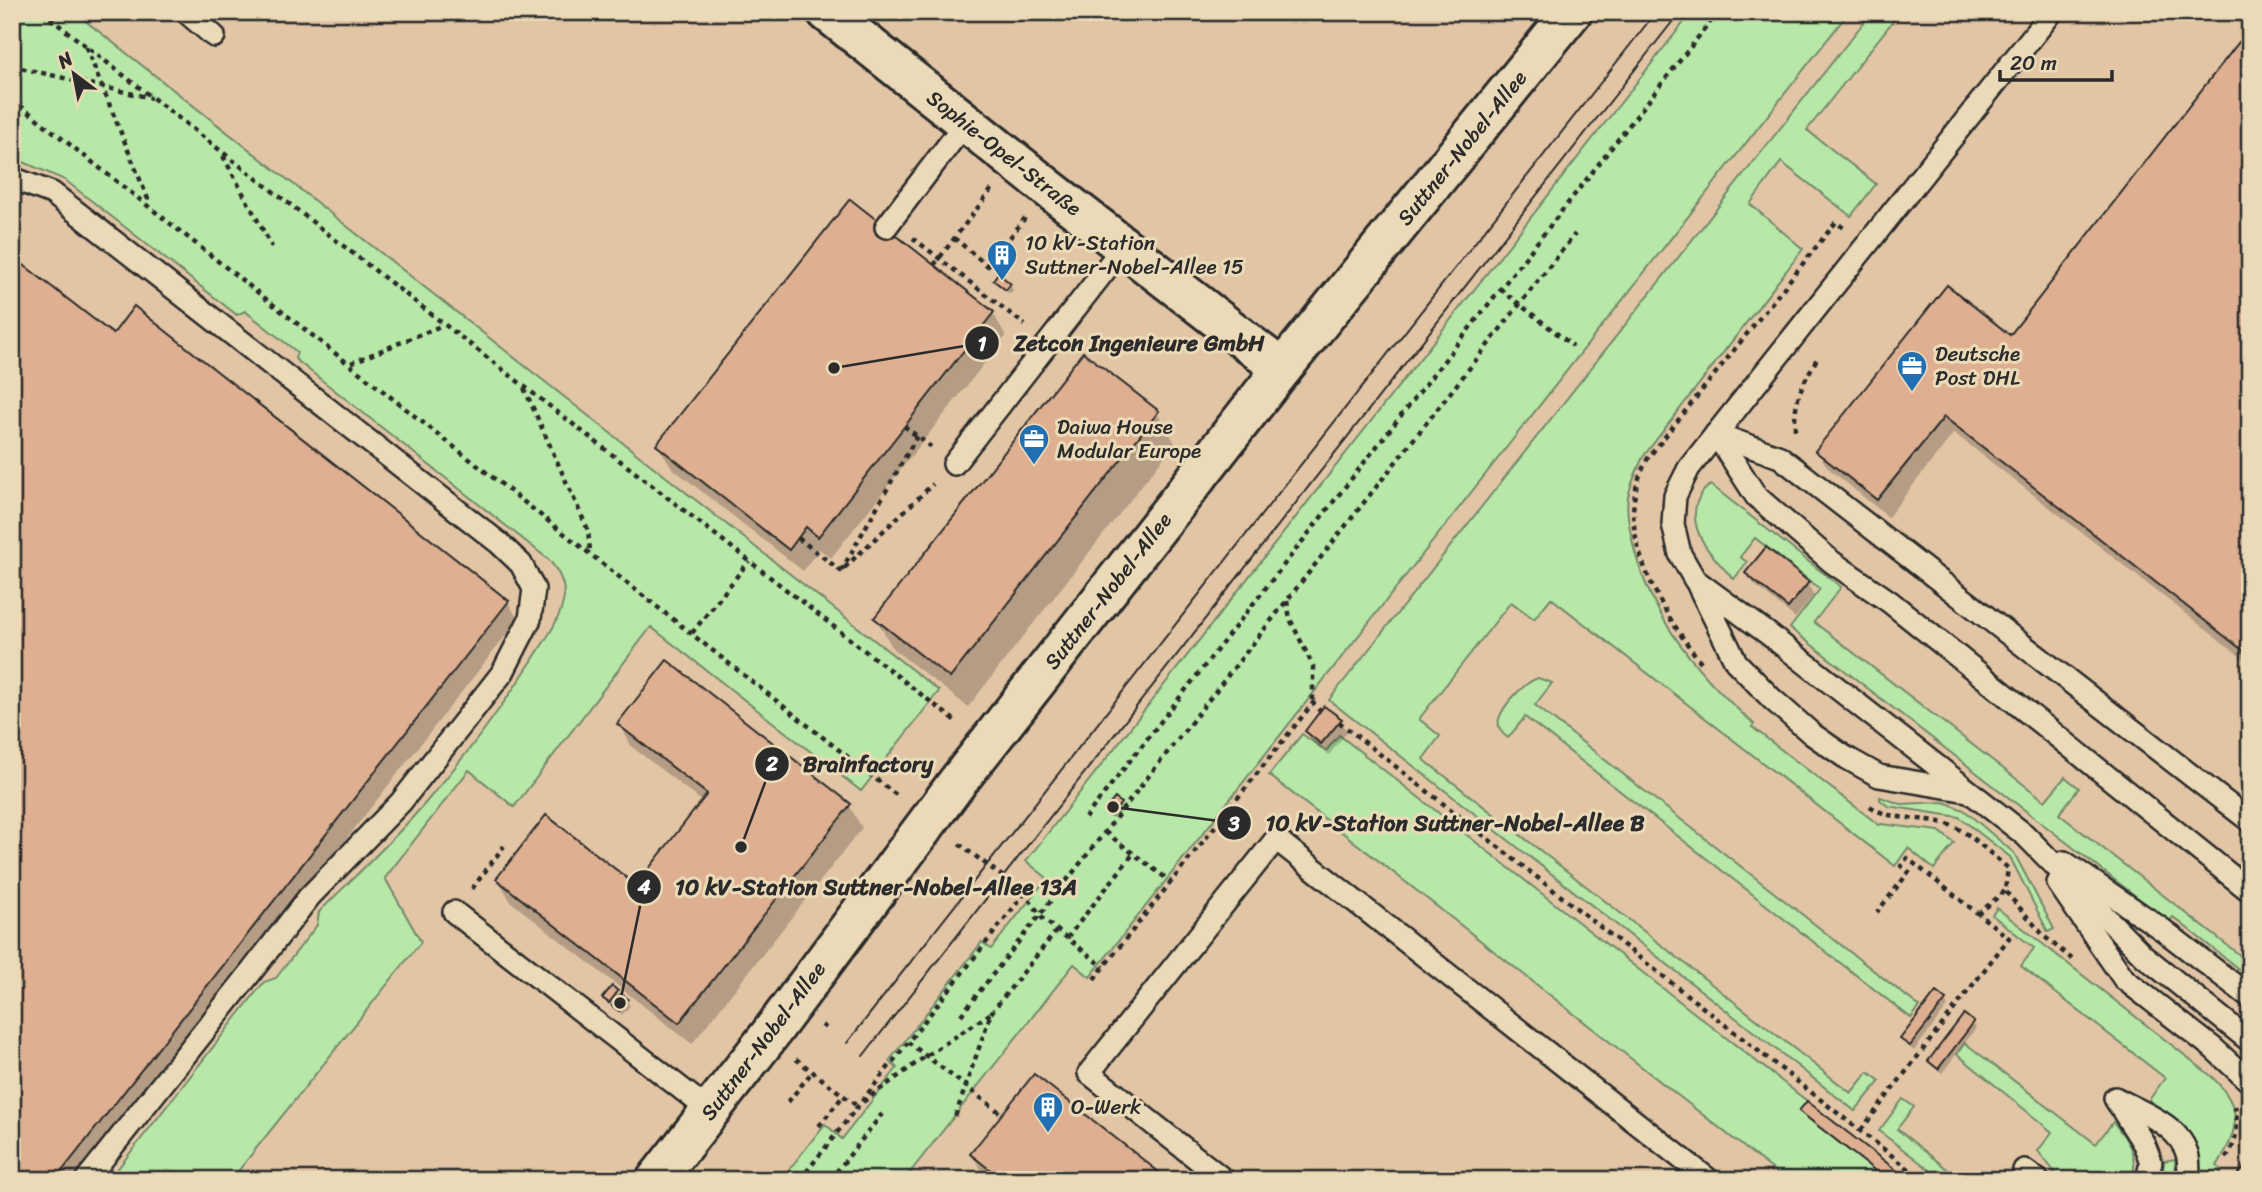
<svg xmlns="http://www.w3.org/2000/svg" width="2262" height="1192" font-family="Sriracha,sans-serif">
<rect width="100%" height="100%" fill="#ead3b0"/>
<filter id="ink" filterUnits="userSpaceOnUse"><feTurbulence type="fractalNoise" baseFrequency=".0143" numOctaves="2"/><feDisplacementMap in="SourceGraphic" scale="14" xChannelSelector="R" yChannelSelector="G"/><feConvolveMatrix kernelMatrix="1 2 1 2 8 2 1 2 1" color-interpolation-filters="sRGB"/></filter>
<g filter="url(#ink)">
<!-- built -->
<rect fill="#e2c5a5" x="12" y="12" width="2238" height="1168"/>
<!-- green -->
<g fill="#b8e8a8" stroke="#728a6a" stroke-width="2">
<path d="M12,12h62l865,679 -78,100 -210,-164 -137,180 -45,-37 -84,108 36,64 -190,238h-122l155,-198 12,-4 41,-53 2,-13c36,-36 75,-72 108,-111 37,-43 72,-90 103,-137 12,-20 31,-43 34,-67 1,-15 -6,-27 -16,-38l-253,-200 2,-7 -52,-41 -8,4 -172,-135 -53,-23z"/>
<polygon points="1692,12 1849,12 1090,977 1074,964 904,1180 781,1180 825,1124 842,1139 897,1068 889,1061 982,942 991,949 1047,878 1026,861"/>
<path d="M1872,12h28l-93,118 69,54 -25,32 -70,-54 -31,42 53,45 -160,208c-6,13 -12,26 -15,40 -2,14 1,28 4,42 15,75 66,136 122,185l-2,3 127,98 2,-1 58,7 15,12 -20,26 -26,-21 -13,18 -344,-268 -17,21 -23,-17 -92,117 21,17 -17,23 428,334 17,-21 12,9 -25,30 -526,-411z"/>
<path d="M1711,485l130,102 -27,35 231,179 20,-24 14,11 -20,26 191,149v15l-77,-61 -3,4 -19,-13 -361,-280 30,-39 -65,-51 -15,19 7,5 -13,17c-20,-20 -47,-47 -37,-77 3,-7 7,-14 14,-17z"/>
<path d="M1538,678l14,5 -17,22 385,302 -9,11 -386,-301 -17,21c-6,-4 -11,-11 -9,-19 4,-14 26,-37 39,-41z"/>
<polygon points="1302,734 1326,751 1339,735 1807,1101 1799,1111 1887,1180 1786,1180 1269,775"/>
<polygon points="1880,797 1901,804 1944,802 1964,810 2014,853 2054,929 2048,932 2010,857 1959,817 1888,806 1880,800"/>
<path d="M1997,908l213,167c35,33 29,54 7,91l5,5 -8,9h-13c-2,-50 -15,-52 -52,-80l16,-22 -144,-112 13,-18 -42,-33z"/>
<path d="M1965,1043l131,101 17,-22c15,17 26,35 19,58h-71l-23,-29 14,-19 -95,-78z"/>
<polygon points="1903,1099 1914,1107 1897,1129 1961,1180 1935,1180 1934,1173 1879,1131"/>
<polygon points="2175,1159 2176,1180 2163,1180 2164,1161"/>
</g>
<!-- shadow -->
<g fill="#0003">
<polygon points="2250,31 2250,664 1954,433 1888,517 1828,468 1817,451 2010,337"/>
<polygon points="995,280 1010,285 1013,290 1010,294 998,285"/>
<polygon points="993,313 1006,336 831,558 819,549 803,571 672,468 658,445"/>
<polygon points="1157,413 1175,443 968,707 893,649 876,618"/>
<polygon points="1747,573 1807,583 1814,595 1795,618 1754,584"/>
<polygon points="508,602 518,620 79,1180 12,1180"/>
<polygon points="1340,720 1347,732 1329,755 1313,743 1307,731"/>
<polygon points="619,724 849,805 862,828 692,1044 511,902 498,879 636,887 703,802 632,747"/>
<polygon points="1120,804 1123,810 1115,820 1107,810"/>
<polygon points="617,992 620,998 627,1001 630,1006 622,1015 614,1005 612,1007 607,1003 604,998"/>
<polygon points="1945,1001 1948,1006 1914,1051 1905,1044 1902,1039"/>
<polygon points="1973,1023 1976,1028 1942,1073 1933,1066 1930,1061"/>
<polygon points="1801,1111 1899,1174 1902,1180 1886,1180 1804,1116"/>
<polygon points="972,1154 1166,1180 987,1180"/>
</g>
<!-- building -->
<g fill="#deb091" stroke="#2b2b2b" stroke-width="2">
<polygon points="2250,28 2250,656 1944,417 1877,500 1815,451 1947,285 2010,335"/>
<polygon points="850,199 994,312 818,537 806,527 789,550 656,445"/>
<polygon points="12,256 113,334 134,306 509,601 55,1180 12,1180"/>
<polygon points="998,273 1011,284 1006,290 993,280"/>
<polygon points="1083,352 1159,411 950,678 874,618"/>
<polygon points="1766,547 1809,582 1788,608 1745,573"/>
<polygon points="667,660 851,804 679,1023 496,879 546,815 636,885 707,794 617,724"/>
<polygon points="1324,706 1342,719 1321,744 1305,731"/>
<polygon points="1115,798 1121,803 1111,816 1105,810"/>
<polygon points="612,986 618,991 609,1003 602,998"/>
<polygon points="1936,992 1946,1000 1910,1046 1900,1039"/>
<polygon points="621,994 628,999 619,1011 612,1006"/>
<polygon points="1964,1014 1974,1022 1938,1069 1928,1061"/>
<polygon points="1034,1074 1057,1092 1169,1180 1003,1180 970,1154"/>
<polygon points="1807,1101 1900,1173 1895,1180 1887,1180 1799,1111"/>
</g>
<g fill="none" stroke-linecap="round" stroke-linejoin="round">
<!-- lane casing -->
<g stroke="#2b2b2b" stroke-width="26">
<g id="lane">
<polyline points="186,12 214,36"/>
<polyline points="2052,12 1689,468 1675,496 1673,524 1680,554 1695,580 1767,633 2025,835 2144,956 2250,1041"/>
<polyline points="12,178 52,193 499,543 521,564 534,589 530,619 503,672 401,802 309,897 248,976 86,1180"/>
<polyline points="886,227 966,122"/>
<polyline points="1716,434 1756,496 1832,562 1890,602 2250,891"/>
<polyline points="1716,434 1780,457 2250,821"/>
<polyline points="954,464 1123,247"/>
<polyline points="1698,585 1736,662 1772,699 1812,734 1845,757 1879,776 1968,791"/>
<polyline points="2064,862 2163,930 2250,997"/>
<polyline points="2058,883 2124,979 2213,1048 2250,1082"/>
<polyline points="454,912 710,1111"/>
<path d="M2115,1098c26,14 66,27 73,59 1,7 1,15 1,23"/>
<polyline points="2116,1100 2144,1144 2151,1162 2147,1180"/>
<polyline points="2024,1170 2038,1180"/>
<polyline points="1224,1180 1089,1073 1276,839 1709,1180"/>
<polyline points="2249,1180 2250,1179"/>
</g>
</g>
<!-- street casing -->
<g stroke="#2b2b2b" stroke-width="44">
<polyline id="street" points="827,12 1048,188 1282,369"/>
</g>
<!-- secondary casing -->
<g stroke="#2b2b2b" stroke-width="44">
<polyline id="secondary" points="656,1180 768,1037 956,784 1282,369 1572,12"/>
</g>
<!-- path -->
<g stroke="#2b2b2b" stroke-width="4.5" stroke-dasharray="5 5" stroke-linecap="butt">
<polyline points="42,12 958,723"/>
<polyline points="86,47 150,204"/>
<polyline points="12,66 151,98"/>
<polyline points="12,99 900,798"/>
<polyline points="223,156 272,247"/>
<polyline points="913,238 1025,325"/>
<polyline points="954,238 988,266 1025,218"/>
<polyline points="934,265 992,189"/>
<polyline points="1500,289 1573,346"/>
<polyline points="351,363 443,325"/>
<polyline points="524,388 588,530 590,551"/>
<polyline points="904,426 931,447"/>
<path d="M1795,430c-1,-33 7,-45 23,-73"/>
<polyline points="917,436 841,571 933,484"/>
<polyline points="798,538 841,571"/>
<polyline points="1287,601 1290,619 1313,666 1313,703"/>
<polyline points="692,633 749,561"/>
<path d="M1701,662c-34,-42 -77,-113 -66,-168 2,-13 7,-25 13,-36l188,-236 9,7"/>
<polyline points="1339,722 1923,1180"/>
<path d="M1870,806c23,17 54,9 80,19 21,8 40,29 58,43l-3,23 40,46 27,22"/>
<polyline points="1085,818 1718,12"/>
<polyline points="1105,832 1171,882"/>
<polyline points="959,844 1025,893 1043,919 1104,967"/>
<polyline points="929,886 938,893"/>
<polyline points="472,889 504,846"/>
<polyline points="1978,914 2005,891"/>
<polyline points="1067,938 1133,854"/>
<polyline points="1094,979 1313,703 1320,711"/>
<polyline points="991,1013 1057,930"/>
<polyline points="961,1015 1575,234"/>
<polyline points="822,1025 830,1031"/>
<polyline points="908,1042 1002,1114"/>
<polyline points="796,1059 857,1106"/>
<polyline points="788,1102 812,1072"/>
<polyline points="863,1102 926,1056 991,1013 954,1120"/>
<polyline points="819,1126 843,1096"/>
<polyline points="1861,1130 2009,938 1907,858 1901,866 1909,872 1877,912"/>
<path d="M2226,1158c11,-16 13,-33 9,-52"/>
<polyline points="800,1180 1025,893"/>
<polyline points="830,1180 882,1114"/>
<polyline points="957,1180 963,1173 972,1180"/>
</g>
<!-- lane -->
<use href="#lane" stroke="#ebdab7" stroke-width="21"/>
<!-- street -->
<use href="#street" stroke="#ebdab7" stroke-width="38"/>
<!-- secondary -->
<use href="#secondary" stroke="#ebdab7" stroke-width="38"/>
<!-- tram -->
<g stroke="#2b2b2b" stroke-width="2">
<polyline points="847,1043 1656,12"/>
<polyline points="863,1056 1680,12"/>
</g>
</g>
</g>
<!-- icons -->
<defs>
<g id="building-pin" transform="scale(1.575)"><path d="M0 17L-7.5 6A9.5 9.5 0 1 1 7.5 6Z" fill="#1f6fb2" stroke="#ebdab7"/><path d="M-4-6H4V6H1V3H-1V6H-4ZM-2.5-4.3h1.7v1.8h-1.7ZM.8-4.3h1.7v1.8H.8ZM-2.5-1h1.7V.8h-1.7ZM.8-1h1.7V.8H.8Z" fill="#fff"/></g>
<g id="office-pin" transform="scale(1.575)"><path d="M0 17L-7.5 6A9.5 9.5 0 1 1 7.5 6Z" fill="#1f6fb2" stroke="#ebdab7"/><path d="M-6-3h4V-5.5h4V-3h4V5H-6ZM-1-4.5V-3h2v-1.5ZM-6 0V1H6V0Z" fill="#fff"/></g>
</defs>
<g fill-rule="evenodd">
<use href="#building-pin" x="1002" y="255"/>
<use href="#office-pin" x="1912" y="366"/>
<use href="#office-pin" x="1034" y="439"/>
<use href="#building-pin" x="1048" y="1107"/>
</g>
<g text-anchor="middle" stroke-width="6" stroke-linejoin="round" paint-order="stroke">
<!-- street labels -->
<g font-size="21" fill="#2b2b2b" stroke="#ebdab7">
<text transform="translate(1462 148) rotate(-51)" y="7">Suttner-Nobel-Allee</text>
<text transform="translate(1004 153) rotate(38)" y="7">Sophie-Opel-Straße</text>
<text transform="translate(1108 591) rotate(-52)" y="7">Suttner-Nobel-Allee</text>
<text transform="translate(763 1041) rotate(-53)" y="7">Suttner-Nobel-Allee</text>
</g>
<!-- poi labels -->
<g font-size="21" fill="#2b2b2b" stroke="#ebdab7" text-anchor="start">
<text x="1025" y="250">10 kV-Station<tspan x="1025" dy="24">Suttner-Nobel-Allee 15</tspan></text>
<text x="1935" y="361">Deutsche<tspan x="1935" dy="24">Post DHL</tspan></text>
<text x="1057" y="434">Daiwa House<tspan x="1057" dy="24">Modular Europe</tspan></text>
<text x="1071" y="1114">O-Werk</text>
</g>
</g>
<!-- callouts -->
<path fill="none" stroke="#2b2b2b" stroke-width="2.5" d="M834 368L982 343M741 847L772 764M1113 807L1234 823M620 1003L644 887"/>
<g fill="#2b2b2b" stroke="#ebdab7" stroke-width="2.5">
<circle cx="834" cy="368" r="7"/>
<circle cx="741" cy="847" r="7"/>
<circle cx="1113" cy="807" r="7"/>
<circle cx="620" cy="1003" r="7"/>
<circle cx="982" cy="343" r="18"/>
<circle cx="772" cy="764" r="18"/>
<circle cx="1234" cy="823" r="18"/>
<circle cx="644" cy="887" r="18"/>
</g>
<g font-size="21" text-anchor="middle" font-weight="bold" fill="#fff">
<text x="982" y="351">1</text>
<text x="772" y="771">2</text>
<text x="1234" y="831">3</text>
<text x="644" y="894">4</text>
</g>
<g font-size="23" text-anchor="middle" font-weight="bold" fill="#2b2b2b" stroke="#ebdab7" stroke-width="6" stroke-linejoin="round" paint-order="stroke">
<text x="1139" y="351">Zetcon Ingenieure GmbH</text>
<text x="868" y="772">Brainfactory</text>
<text x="1455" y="831">10 kV-Station Suttner-Nobel-Allee B</text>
<text x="876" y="895">10 kV-Station Suttner-Nobel-Allee 13A</text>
</g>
<!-- margin -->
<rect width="2262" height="1192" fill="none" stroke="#ebdab7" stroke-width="42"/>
<rect x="21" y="21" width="2220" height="1150" fill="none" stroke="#2b2b2b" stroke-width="2.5" filter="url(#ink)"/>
<!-- north arrow -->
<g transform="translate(74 74) rotate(328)" stroke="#ebdab7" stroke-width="5" paint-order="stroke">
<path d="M0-5L12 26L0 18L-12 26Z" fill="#2b2b2b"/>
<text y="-10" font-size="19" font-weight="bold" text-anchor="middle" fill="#2b2b2b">N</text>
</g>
<!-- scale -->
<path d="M2000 70v10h112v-10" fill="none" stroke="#2b2b2b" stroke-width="3.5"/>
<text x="2010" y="70" font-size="21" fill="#2b2b2b" stroke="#ebdab7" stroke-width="5" paint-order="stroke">20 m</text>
</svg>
